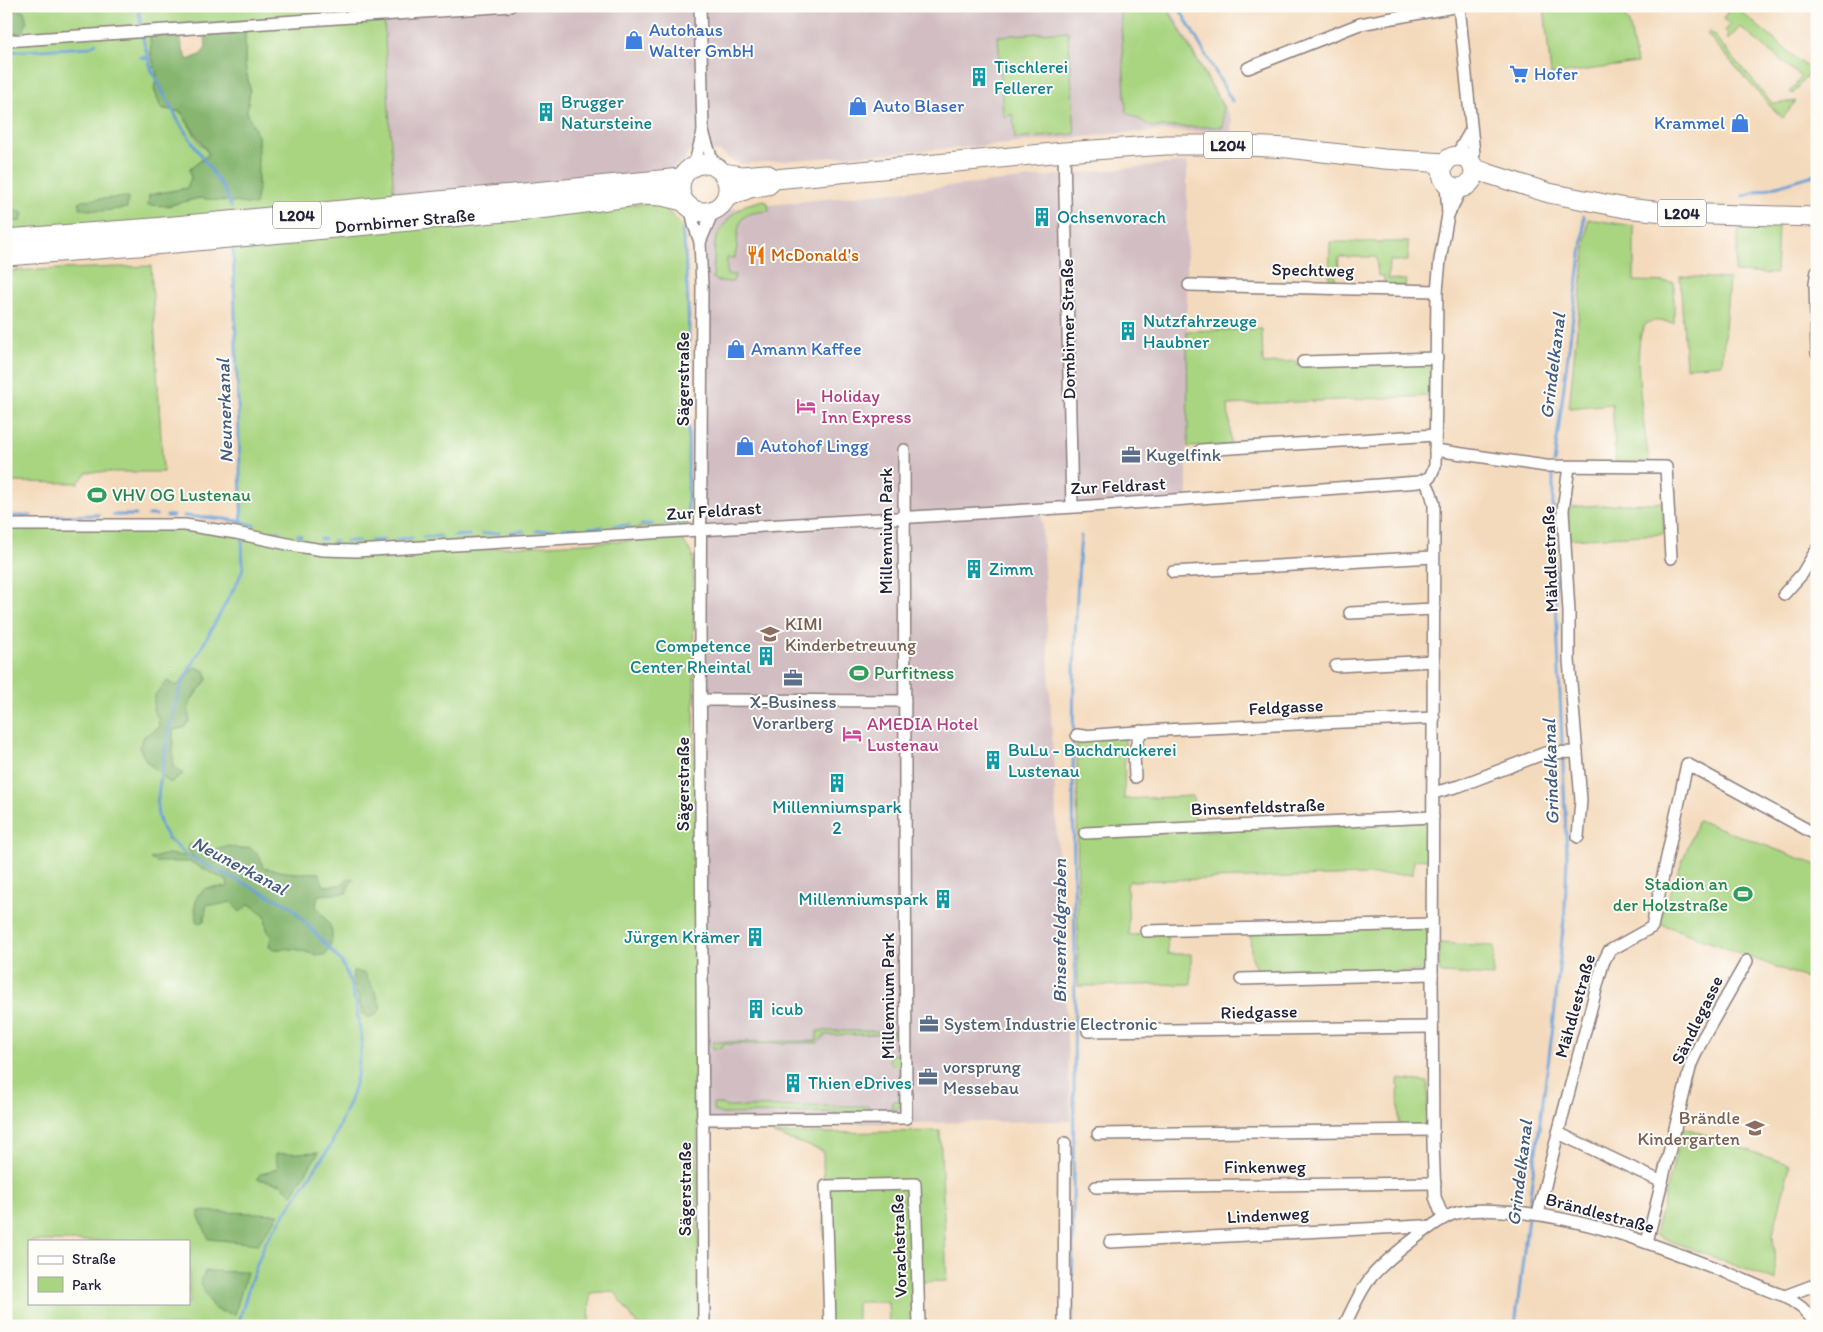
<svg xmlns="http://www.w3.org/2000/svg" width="1823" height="1332" font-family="Itim,sans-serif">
<rect width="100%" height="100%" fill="#fdfcf7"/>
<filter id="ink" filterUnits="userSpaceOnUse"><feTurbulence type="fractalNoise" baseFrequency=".02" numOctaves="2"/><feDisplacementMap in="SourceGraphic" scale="10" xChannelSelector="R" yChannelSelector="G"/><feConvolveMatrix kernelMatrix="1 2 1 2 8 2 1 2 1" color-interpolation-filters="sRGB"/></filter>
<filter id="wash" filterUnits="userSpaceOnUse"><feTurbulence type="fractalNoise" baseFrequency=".0096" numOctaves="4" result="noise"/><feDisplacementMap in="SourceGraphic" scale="20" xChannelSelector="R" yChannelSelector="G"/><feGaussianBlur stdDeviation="1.12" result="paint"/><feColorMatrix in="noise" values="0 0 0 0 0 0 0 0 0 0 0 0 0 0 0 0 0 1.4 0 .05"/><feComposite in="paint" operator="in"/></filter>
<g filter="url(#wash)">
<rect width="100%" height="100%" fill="#f4dabc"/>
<!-- industrial -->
<g fill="#d2bec2">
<polygon points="449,6 1169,6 1232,120 1231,132 1163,131 1124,133 1009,144 741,164 729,159 721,152 691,152 688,154 685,160 661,175 394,199 384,11"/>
<polygon points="1187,162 1187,499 1041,508 1071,1121 823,1124 711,1131 701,1126 700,212"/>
</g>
<!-- green -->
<g fill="#a9d581" stroke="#667c5e" fill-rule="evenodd">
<polygon points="6,6 460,6 150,27 151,55 157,75 154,89 161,108 181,112 199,142 209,154 190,169 191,178 187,188 149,195 167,206 199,198 255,204 258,137 247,112 250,89 245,66 245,28 384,19 394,199 6,246"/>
<polygon points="1120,6 1166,6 1223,107 1223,127 1152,127 1126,112"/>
<polygon points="1544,6 1619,6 1629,23 1637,63 1551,75"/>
<polygon points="1731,6 1734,6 1809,69 1807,75 1793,94 1790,92 1801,77 1740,27 1728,40 1727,36 1729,34 1725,31 1730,25 1723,19"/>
<polygon points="1068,31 1075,134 1015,139 1013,115 1003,116 998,36"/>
<polygon points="1710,31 1773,104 1796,101 1783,118 1770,106 1707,34"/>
<path d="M764,200l4,3 1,8c-30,2 -30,7 -32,35 0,4 -2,8 -2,12h-8v17h8l-2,7 -16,-1 -4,-3 2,-35 5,-13 11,-14 14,-11z"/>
<polygon points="659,203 682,225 685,250 689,362 687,525 373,547 312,545 242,531 233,244 576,208"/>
<path d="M1588,219l46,7v55l40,1v41c-7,-1 -20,-4 -27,0 -19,15 -1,114 2,138l-33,2 -4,-59 -43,4z"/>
<polygon points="1742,224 1778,224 1776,274 1735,272 1739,228"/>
<polygon points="1330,242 1408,242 1408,261 1389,261 1388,279 1406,280 1405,286 1384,286 1384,276 1378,276 1376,257 1339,257 1338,271 1335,271 1335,284 1329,284"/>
<polygon points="151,266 163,472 87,472 78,483 6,482 6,271"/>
<polygon points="1680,276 1729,279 1722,364 1686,367"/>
<polygon points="1262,329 1263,364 1296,361 1297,365 1427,361 1431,364 1431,396 1228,405 1231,445 1188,447 1187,331"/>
<polygon points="1662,502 1664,534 1568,539 1568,507"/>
<path d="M6,519l182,10 204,24 289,-15 12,17 6,771h-61l-24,-35 -24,2 -1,33h-583zM29,1241h160v62h-160z"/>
<polygon points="1125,736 1124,799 1193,796 1196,831 1425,822 1428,825 1428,859 1414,860 1413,874 1130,881 1127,885 1129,935 1167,934 1168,954 1191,954 1191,984 1078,986 1077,739"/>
<polygon points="1698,820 1817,865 1817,966 1811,980 1659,923"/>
<polygon points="1422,927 1428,930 1428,968 1422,971 1260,976 1251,955 1250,931"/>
<polygon points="1439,943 1494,946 1493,976 1442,973 1439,971"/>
<polygon points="817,1031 903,1031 901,1044 899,1044 895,1042 895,1034 825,1035 818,1043 723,1044 720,1048 713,1049 713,1042 817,1041"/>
<polygon points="893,1054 902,1056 902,1104 894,1111 722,1114 714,1111 713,1104 722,1104 726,1107 869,1106 869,1110 892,1110 892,1101 899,1101 900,1066 893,1065 889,1061 891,1056"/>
<polygon points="1398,1079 1428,1082 1428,1125 1399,1127"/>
<polygon points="1683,1127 1790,1165 1773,1234 1776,1281 1655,1235"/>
<polygon points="940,1131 947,1281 916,1282 916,1326 889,1326 888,1302 857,1302 857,1326 826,1326 823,1151 773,1134"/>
</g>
<!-- forest -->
<g fill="#86b66f" stroke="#546c55">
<polygon points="6,6 9,10 24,11 27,22 23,32 6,34"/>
<polygon points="245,28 245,66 250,89 247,112 258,137 258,189 255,205 199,198 167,206 148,205 149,195 187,188 191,178 190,169 209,154 181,112 161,108 154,89 157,75 151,55 150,37 181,33 182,49 188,60 200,55 206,48 205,31"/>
<polygon points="128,197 127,208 102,211 80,209 79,203 83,200"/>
<polygon points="13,209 23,213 21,221 6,222 6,213"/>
<path d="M195,667l10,4 3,7c-8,14 -25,23 -18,42l-6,8 -11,2v35l10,9 -13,9 -24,-22 -7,-14 5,-11 15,-8 -1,-10 -5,-8 2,-15 12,-14 10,5z"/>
<path d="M190,844l15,2 7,5 17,-5 11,3 9,-2 11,9 3,12c12,2 24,5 36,5 8,0 12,-1 20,0l5,13 16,-1 9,-7 5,1 -6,8 -1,6 -29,2 -2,11c15,20 22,25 10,49 -13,2 -23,-6 -36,-6 -8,-1 -13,2 -21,-2l2,-12 -4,-5 -2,-15 -16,-11 -9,8 -9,-10 -14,3 -10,-1 -3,17 -5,2 -3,-2 -1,-16 3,-10 8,-7 22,-1 -1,-6 -37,-19h-34l-6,-3 17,-5 26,3 -5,-7z"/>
<path d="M353,970l12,4 11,20 5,13 -4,7 -8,4 -7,-5c-3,-15 -11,-28 -9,-43z"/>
<polygon points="319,1152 292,1195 281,1184 257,1179 260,1174 269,1172 278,1168 275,1154"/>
<polygon points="199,1211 279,1214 258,1244 209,1239 199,1217"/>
<path d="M205,1271l42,1 -12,42c-28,-3 -21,-9 -35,-30z"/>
</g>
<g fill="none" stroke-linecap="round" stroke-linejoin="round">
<!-- stream -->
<g stroke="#69a0d7" stroke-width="3">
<polyline points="138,6 143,39 152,71 180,124 225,191 231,207"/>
<polyline points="1178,6 1232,101"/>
<polyline points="6,52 90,47 96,43"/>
<polyline points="141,57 148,59"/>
<polyline points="1743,196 1817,174"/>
<polyline points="233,250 242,532"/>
<polyline points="1554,463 1583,239 1584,216"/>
<polyline points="113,515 136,515"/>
<polyline points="148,515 156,515"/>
<polyline points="6,516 31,516"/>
<polyline points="53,516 99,515"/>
<polyline points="167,516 173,516"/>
<path d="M184,516c20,2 53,2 70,9"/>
<polyline points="666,523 684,521 688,518 689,318 685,250 682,231"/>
<polyline points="641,525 652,524"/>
<polyline points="614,526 629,525"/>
<polyline points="589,528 602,527"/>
<polyline points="563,529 577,528"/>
<polyline points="273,531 280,532"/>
<polyline points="536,531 551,530"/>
<polyline points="511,532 524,531"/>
<polyline points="482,534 499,533"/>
<polyline points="298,535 301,536"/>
<polyline points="454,536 469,535"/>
<polyline points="423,537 441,536"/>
<polyline points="320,539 324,539"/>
<polyline points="396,539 412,538"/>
<polyline points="333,540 336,541"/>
<polyline points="346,541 359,541"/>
<polyline points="371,541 385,540"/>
<polyline points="1528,1210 1553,1027 1565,909 1567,857 1553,531 1553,469"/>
<polyline points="238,1326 249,1286 265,1243 331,1145 352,1095 357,1076 362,1041 356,1005 349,979 341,961 290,906 186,855 168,838 162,828 158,816 157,804 160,781 169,728 181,685 239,579 243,568 242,538"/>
<path d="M1072,1326c0,-118 3,-236 3,-354 -1,-145 -6,-291 6,-436"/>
<polyline points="1515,1326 1528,1217"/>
</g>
</g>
</g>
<g filter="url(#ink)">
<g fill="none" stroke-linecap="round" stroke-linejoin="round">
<!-- minor casing -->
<g stroke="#8b7e7c" stroke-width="14">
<g id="minor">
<polyline points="1459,6 1474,154 1471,164"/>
<polyline points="6,41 510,6"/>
<polyline points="1248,68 1360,24 1459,6"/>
<polyline points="703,132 714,166"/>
<polyline points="1064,152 1072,506"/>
<polyline points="1456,156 1470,132"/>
<polyline points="692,167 695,162 703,132 700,6"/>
<polyline points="691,209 694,225 700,242 702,285 700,624 704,1326"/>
<polyline points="1448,215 1462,187"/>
<polyline points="700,242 713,211"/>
<polyline points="1817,271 1815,283 1817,353"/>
<polyline points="1189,285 1437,291"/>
<polyline points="1303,362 1437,358"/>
<polyline points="1201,450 1435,435"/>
<polyline points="1435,450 1546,466 1666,467 1671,558"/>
<polyline points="1569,467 1563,510 1569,612 1569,660 1581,800 1578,837"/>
<polyline points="1425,480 1431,493 1434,504 1432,974 1433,1142 1435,1197 1443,1218"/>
<polyline points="6,525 185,525 236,533 297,546 323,550 356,551 1092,506 1419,482 1430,477 1435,466 1437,291 1440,260 1448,215 1446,183"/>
<polyline points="1173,572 1433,557"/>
<polyline points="1784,594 1802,574 1817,549"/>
<polyline points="1350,613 1434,609"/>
<polyline points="1336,666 1434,661"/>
<polyline points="701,700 905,701"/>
<polyline points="1077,735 1083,736 1163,730 1434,718"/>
<polyline points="1135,777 1134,753 1141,731"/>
<polyline points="1433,793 1459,786 1545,753 1577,752"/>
<polyline points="1085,833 1433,817"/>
<polyline points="1146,931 1432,924"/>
<polyline points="1241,979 1432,974"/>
<polyline points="1088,1031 1432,1027"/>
<polyline points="702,1119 906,1118 904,450"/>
<polyline points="1558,1133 1662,1182"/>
<polyline points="1098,1134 1433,1130"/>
<polyline points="1096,1187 1435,1183"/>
<polyline points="1538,1214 1558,1133 1603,963 1609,951 1652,927 1687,764 1817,835"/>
<polyline points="1110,1242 1422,1226 1429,1228"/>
<polyline points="1647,1242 1691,1064 1703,1038 1747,961"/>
<polyline points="1785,1296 1817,1284"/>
<polyline points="830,1326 826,1186 915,1184 919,1326"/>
<polyline points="1064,1326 1065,1143"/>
<path d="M1344,1326c9,-17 16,-36 28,-50 15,-17 61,-54 81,-62 15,-5 34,-4 49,-3 78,4 151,33 223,61 20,8 39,18 60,24l17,12 15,16"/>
</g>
</g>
<!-- primary casing -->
<g stroke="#8b7e7c" stroke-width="21">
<g id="primary">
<circle cx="1458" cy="172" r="16"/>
<circle cx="704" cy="188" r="24"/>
<polyline points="1473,168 1489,174 1549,193 1625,208 1674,213 1817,217"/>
<polyline points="723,173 742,176 766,174 775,179 1064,152 1166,145 1225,145 1288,148 1384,159 1445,163"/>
<polyline points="727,197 750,188 768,185 772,181"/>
<polyline points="6,239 153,228 681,178"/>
<polyline points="6,256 164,244 357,226 548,208 643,195 662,196 683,201"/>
</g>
</g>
<!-- minor -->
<use href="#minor" stroke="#fff" stroke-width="11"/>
<!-- primary -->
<use href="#primary" stroke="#fff" stroke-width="19"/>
</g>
</g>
<!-- icons -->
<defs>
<g id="shop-bare" transform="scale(1.5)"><path d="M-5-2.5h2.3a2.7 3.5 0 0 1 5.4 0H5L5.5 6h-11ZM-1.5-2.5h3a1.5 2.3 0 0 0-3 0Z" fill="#3f7fe0" stroke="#fdfcf7" stroke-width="2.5" paint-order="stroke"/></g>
<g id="supermarket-bare" transform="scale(1.5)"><path d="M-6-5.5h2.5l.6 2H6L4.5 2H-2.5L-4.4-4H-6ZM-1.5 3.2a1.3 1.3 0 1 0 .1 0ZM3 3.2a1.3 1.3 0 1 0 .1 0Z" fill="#3f7fe0" stroke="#fdfcf7" stroke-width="2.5" paint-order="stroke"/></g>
<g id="building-bare" transform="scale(1.5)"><path d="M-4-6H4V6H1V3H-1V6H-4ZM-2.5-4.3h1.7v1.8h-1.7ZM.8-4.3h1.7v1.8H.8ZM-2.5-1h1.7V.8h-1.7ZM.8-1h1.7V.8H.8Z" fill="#0f9aa8" stroke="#fdfcf7" stroke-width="2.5" paint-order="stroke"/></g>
<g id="restaurant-bare" transform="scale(1.5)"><path d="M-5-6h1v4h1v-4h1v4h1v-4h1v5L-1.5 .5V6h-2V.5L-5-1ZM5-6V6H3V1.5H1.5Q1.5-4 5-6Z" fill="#e8710a" stroke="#fdfcf7" stroke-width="2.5" paint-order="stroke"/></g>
<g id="hotel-bare" transform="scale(1.5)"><path d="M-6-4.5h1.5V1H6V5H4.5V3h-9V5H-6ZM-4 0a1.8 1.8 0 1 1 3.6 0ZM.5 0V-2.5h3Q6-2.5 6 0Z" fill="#d1479c" stroke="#fdfcf7" stroke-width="2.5" paint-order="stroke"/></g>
<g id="office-bare" transform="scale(1.5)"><path d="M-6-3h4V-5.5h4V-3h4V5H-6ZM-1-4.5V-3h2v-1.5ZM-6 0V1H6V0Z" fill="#5c6f8a" stroke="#fdfcf7" stroke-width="2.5" paint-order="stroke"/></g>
<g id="stadium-bare" transform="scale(1.5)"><path d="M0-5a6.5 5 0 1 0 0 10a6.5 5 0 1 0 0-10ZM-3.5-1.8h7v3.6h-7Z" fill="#2e9e5b" stroke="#fdfcf7" stroke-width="2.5" paint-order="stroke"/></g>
<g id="school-bare" transform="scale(1.5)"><path d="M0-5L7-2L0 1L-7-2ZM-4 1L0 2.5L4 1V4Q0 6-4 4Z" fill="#8d6e63" stroke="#fdfcf7" stroke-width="2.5" paint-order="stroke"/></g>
</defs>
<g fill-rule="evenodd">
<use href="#shop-bare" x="634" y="40"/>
<use href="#supermarket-bare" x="1519" y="74"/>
<use href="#building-bare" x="979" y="77"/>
<use href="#shop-bare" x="858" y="106"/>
<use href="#building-bare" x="546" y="112"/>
<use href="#shop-bare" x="1740" y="123"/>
<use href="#building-bare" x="1042" y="217"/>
<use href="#restaurant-bare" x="756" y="255"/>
<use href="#building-bare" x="1128" y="331"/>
<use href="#shop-bare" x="736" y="349"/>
<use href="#hotel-bare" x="806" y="406"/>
<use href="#shop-bare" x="745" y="446"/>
<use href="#office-bare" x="1131" y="455"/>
<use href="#stadium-bare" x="97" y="495"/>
<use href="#building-bare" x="974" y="569"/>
<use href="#school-bare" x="770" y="634"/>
<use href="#building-bare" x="766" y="656"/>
<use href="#stadium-bare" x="859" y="673"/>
<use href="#office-bare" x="793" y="678"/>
<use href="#hotel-bare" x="852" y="734"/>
<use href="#building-bare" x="993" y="760"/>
<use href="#building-bare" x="837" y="783"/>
<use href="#stadium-bare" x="1743" y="894"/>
<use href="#building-bare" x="943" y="899"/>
<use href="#building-bare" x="755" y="937"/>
<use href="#building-bare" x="756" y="1009"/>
<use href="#office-bare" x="929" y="1024"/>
<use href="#office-bare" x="928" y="1077"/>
<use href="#building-bare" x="793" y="1083"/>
<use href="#school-bare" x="1755" y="1128"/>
</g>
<g text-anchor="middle" stroke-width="4" stroke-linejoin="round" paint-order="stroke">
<!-- shield labels -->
<g fill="#fdfcf7" stroke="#646373" stroke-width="1">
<rect x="1204" y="131.5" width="48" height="27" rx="4"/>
<rect x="1658" y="199.5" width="48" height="27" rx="4"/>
<rect x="273" y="201.5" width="48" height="27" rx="4"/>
</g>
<g font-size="16" font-weight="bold" fill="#22223b">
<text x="1228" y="151">L204</text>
<text x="1682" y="219">L204</text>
<text x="297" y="221">L204</text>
</g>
<!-- shop labels -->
<g font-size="18" fill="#366cbe" stroke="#fdfcf7" text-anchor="start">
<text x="649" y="36">Autohaus<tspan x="649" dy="21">Walter GmbH</tspan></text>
<text x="1534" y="80">Hofer</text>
<text x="873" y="112">Auto Blaser</text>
<text x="1725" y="129" text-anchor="end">Krammel</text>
<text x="751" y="355">Amann Kaffee</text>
<text x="760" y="452">Autohof Lingg</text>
</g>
<!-- culture labels -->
<g font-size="18" fill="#0d838f" stroke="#fdfcf7" text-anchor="start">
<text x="994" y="73">Tischlerei<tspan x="994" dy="21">Fellerer</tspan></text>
<text x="561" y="108">Brugger<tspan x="561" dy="21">Natursteine</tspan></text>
<text x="1057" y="223">Ochsenvorach</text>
<text x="1143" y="327">Nutzfahrzeuge<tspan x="1143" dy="21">Haubner</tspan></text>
<text x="989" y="575">Zimm</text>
<text x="751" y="652" text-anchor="end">Competence<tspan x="751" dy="21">Center Rheintal</tspan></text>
<text x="1008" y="756">BuLu - Buchdruckerei<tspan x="1008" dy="21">Lustenau</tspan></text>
<text x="837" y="813" text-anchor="middle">Millenniumspark<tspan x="837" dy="21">2</tspan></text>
<text x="928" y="905" text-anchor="end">Millenniumspark</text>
<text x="740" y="943" text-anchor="end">Jürgen Krämer</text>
<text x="771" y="1015">icub</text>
<text x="808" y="1089">Thien eDrives</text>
</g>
<!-- street labels -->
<g font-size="18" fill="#22223b" stroke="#fdfcf7">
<text transform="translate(405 221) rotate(-5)" y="6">Dornbirner Straße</text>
<text transform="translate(1313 270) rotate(1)" y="6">Spechtweg</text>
<text transform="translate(1068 329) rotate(-91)" y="6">Dornbirner Straße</text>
<text transform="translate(683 379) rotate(-90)" y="6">Sägerstraße</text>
<text transform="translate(1118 486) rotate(-3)" y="6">Zur Feldrast</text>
<text transform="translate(714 511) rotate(-4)" y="6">Zur Feldrast</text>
<text transform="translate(886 531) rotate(-90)" y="6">Millennium Park</text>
<text transform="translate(1550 559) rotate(-92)" y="6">Mähdlestraße</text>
<text transform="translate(1286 707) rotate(-3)" y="6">Feldgasse</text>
<text transform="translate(683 784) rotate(-90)" y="6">Sägerstraße</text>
<text transform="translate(1258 807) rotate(-2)" y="6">Binsenfeldstraße</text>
<text transform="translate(888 996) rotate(-90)" y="6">Millennium Park</text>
<text transform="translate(1575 1006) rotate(-74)" y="6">Mähdlestraße</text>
<text transform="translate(1259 1012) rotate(-1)" y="6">Riedgasse</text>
<text transform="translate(1697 1020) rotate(-64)" y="6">Sändlegasse</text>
<text x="1265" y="1173">Finkenweg</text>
<text transform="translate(685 1189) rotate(-90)" y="6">Sägerstraße</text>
<text transform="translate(1600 1213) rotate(15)" y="6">Brändlestraße</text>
<text transform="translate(1268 1215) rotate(-3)" y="6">Lindenweg</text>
<text transform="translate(899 1246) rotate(-92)" y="6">Vorachstraße</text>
</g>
<!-- food labels -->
<g font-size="18" fill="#c56008" stroke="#fdfcf7" text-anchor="start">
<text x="771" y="261">McDonald's</text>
</g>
<!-- hotel labels -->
<g font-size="18" fill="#b23c85" stroke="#fdfcf7" text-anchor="start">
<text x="821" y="402">Holiday<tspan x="821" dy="21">Inn Express</tspan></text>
<text x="867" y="730">AMEDIA Hotel<tspan x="867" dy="21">Lustenau</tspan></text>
</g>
<!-- service labels -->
<g font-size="18" fill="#4e5e75" stroke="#fdfcf7" text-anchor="start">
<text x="1146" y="461">Kugelfink</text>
<text x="793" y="708" text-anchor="middle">X-Business<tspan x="793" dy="21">Vorarlberg</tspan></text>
<text x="944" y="1030">System Industrie Electronic</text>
<text x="943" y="1073">vorsprung<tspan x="943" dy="21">Messebau</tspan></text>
</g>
<!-- leisure labels -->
<g font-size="18" fill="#27864d" stroke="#fdfcf7" text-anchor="start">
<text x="112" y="501">VHV OG Lustenau</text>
<text x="874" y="679">Purfitness</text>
<text x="1728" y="890" text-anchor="end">Stadion an<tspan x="1728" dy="21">der Holzstraße</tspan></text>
</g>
<!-- education labels -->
<g font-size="18" fill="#785e54" stroke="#fdfcf7" text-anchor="start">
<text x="785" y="630">KIMI<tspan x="785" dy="21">Kinderbetreuung</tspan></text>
<text x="1740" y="1124" text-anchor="end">Brändle<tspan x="1740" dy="21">Kindergarten</tspan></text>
</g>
<!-- water labels -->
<g font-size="19" font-style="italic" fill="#425b81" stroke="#fdfcf7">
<text transform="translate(1552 366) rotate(-83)" y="7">Grindelkanal</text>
<text transform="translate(224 411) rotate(-92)" y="7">Neunerkanal</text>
<text transform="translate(1550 772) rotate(-92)" y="7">Grindelkanal</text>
<text transform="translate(240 865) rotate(28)" y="7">Neunerkanal</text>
<text transform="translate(1059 931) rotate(-90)" y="7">Binsenfeldgraben</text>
<text transform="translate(1519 1173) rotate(-83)" y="7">Grindelkanal</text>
</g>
</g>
<!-- margin -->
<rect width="1823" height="1332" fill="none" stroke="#fdfcf7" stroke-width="25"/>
<!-- legend -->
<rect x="28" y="1240" width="162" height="65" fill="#fdfcf7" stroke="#a5a5ac"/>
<rect x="38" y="1256" width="25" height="8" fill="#ffffff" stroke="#a5a5ac"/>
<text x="72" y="1264" font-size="15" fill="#22223b">Straße</text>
<rect x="38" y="1277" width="25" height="15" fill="#a9d581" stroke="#a5a5ac"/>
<text x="72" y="1290" font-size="15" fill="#22223b">Park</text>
</svg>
